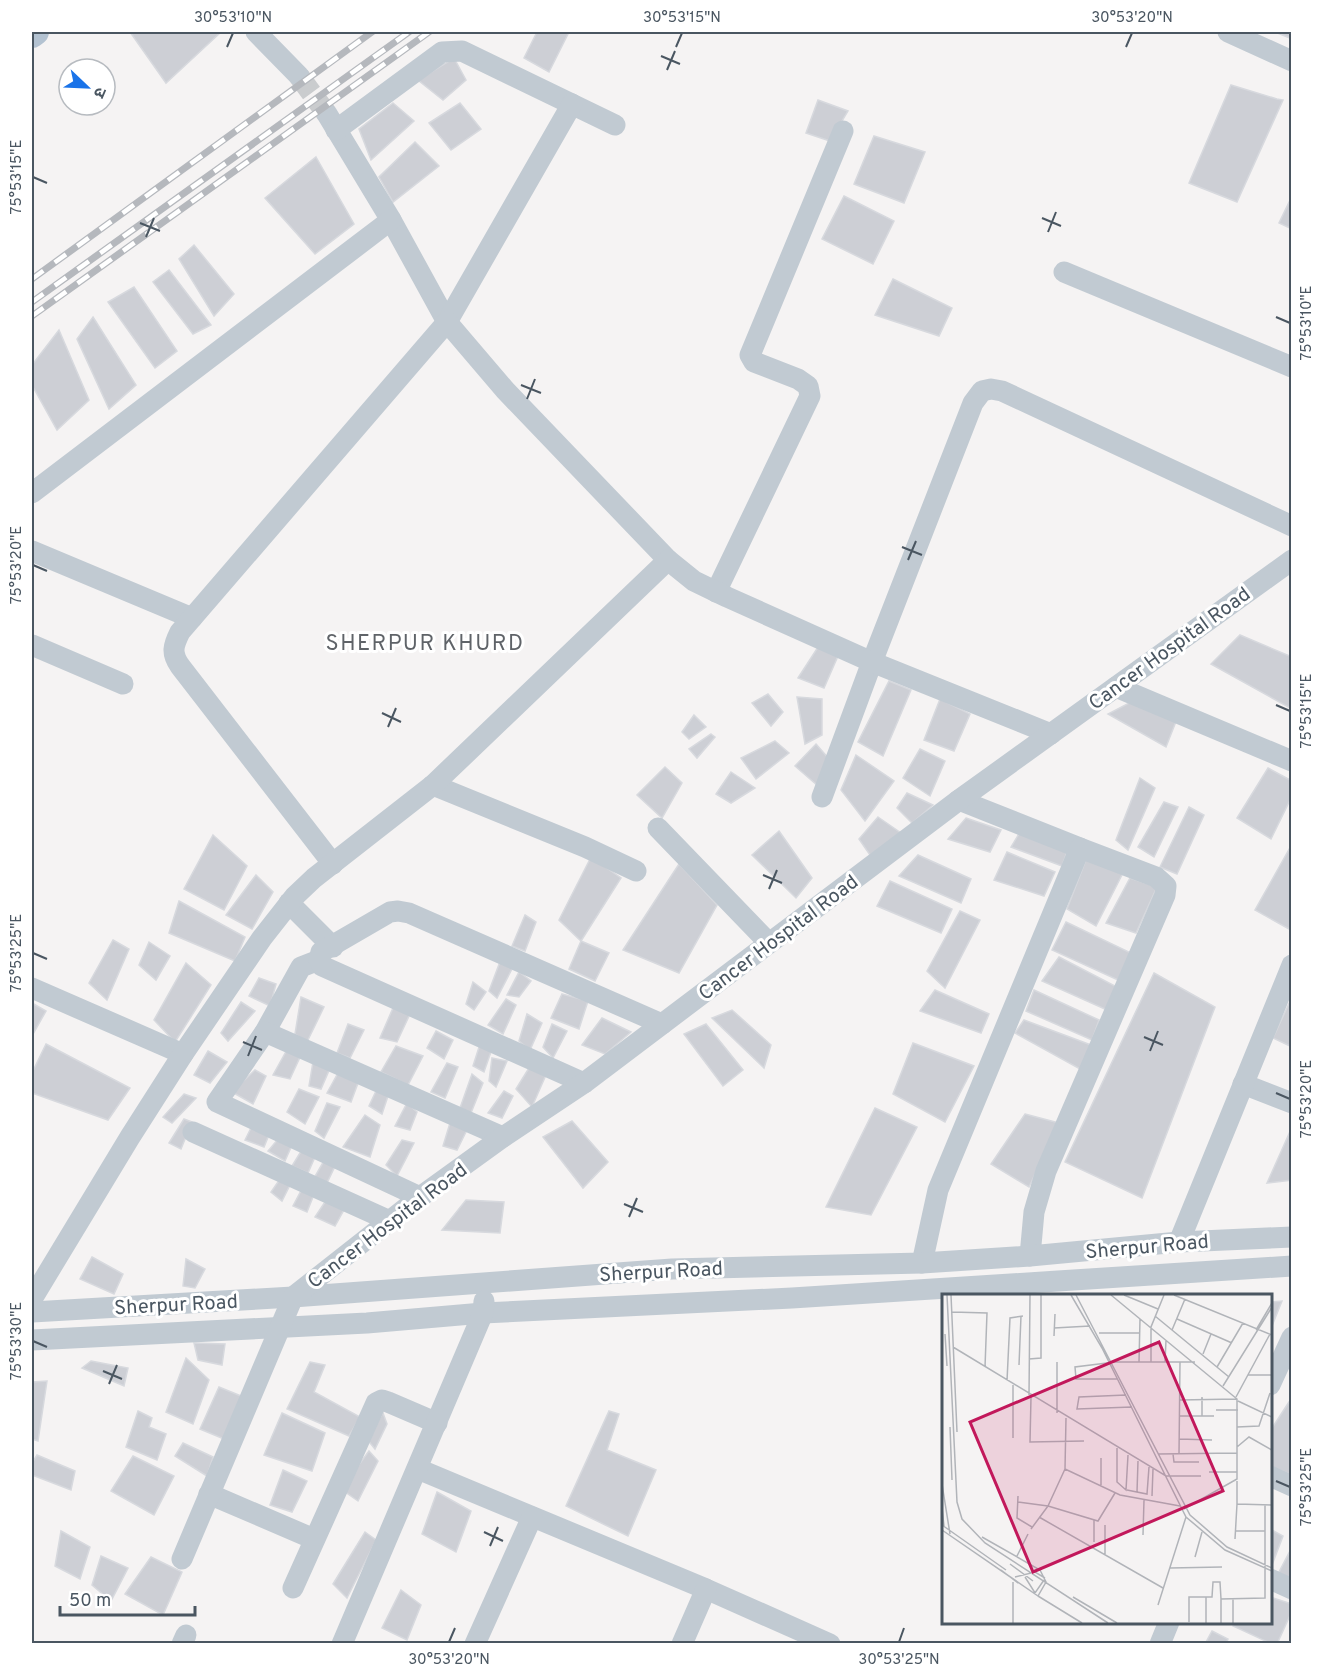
<svg xmlns="http://www.w3.org/2000/svg" width="1323" height="1675" font-family="Overpass,'Noto Sans Devanagari',sans-serif">
<rect width="100%" height="100%" fill="#f5f3f3"/>
<!-- building -->
<g fill="#cdcfd5" stroke="#d7d9de" stroke-width="1.5">
<polygon points="130,32 221,32 166,83"/>
<polygon points="537,32 569,32 549,72 524,58"/>
<polygon points="1275,32 1292,32 1292,39"/>
<polygon points="454,58 466,80 443,100 418,80"/>
<polygon points="1231,85 1277,99 1283,100 1237,202 1189,183"/>
<polygon points="818,100 848,111 830,141 806,133"/>
<polygon points="393,103 414,121 371,160 359,129"/>
<polygon points="460,103 481,129 451,150 429,123"/>
<polygon points="874,136 925,152 904,203 854,184"/>
<polygon points="415,142 439,166 393,202 379,177"/>
<polygon points="316,157 354,224 315,254 265,198"/>
<polygon points="844,196 894,221 873,264 822,239"/>
<polygon points="1292,196 1292,229 1279,223"/>
<polygon points="194,245 234,294 214,316 179,259"/>
<polygon points="169,270 211,325 193,334 153,282"/>
<polygon points="893,279 952,308 939,336 875,315"/>
<polygon points="134,287 177,351 155,368 108,302"/>
<polygon points="93,317 136,385 109,409 77,339"/>
<polygon points="59,330 89,400 57,430 32,385 32,365"/>
<polygon points="1240,635 1292,657 1292,709 1211,664"/>
<polygon points="820,644 838,656 824,688 798,678"/>
<polygon points="889,681 911,690 883,756 858,742"/>
<polygon points="768,694 783,712 771,726 752,703"/>
<polygon points="797,697 822,699 822,735 805,744"/>
<polygon points="940,699 970,714 954,751 924,740"/>
<polygon points="1131,702 1177,719 1166,747 1108,714"/>
<polygon points="694,715 706,727 689,739 682,732"/>
<polygon points="711,734 715,737 697,758 689,749"/>
<polygon points="775,741 789,753 756,779 741,758"/>
<polygon points="816,744 829,759 817,785 795,766"/>
<polygon points="920,749 945,761 930,796 903,778"/>
<polygon points="856,755 894,781 865,821 841,790"/>
<polygon points="665,767 682,783 662,818 637,795"/>
<polygon points="1268,768 1292,781 1292,796 1271,839 1237,818"/>
<polygon points="731,772 755,788 731,803 716,794"/>
<polygon points="1140,778 1155,788 1128,850 1116,840"/>
<polygon points="907,793 933,805 912,823 897,808"/>
<polygon points="1164,802 1178,807 1154,857 1138,847"/>
<polygon points="1189,807 1204,815 1177,874 1160,867"/>
<polygon points="878,817 901,833 870,855 859,839"/>
<polygon points="966,818 1001,830 990,852 948,839"/>
<polygon points="779,831 812,878 796,898 752,855"/>
<polygon points="1020,832 1067,852 1062,866 1011,847"/>
<polygon points="213,835 247,866 224,910 184,889"/>
<polygon points="1292,844 1292,924 1289,929 1255,910"/>
<polygon points="1007,852 1055,872 1044,896 994,880"/>
<polygon points="918,855 971,879 961,903 899,876"/>
<polygon points="591,857 621,878 581,941 559,920"/>
<polygon points="1087,857 1124,871 1096,926 1067,909"/>
<polygon points="679,864 717,905 679,973 623,950"/>
<polygon points="256,875 273,892 252,929 226,915"/>
<polygon points="1130,878 1157,887 1136,933 1106,923"/>
<polygon points="890,881 952,909 941,933 877,906"/>
<polygon points="179,901 245,937 235,961 169,933"/>
<polygon points="960,911 980,920 945,988 927,971"/>
<polygon points="525,915 536,922 525,951 512,946"/>
<polygon points="1066,922 1131,953 1118,980 1052,950"/>
<polygon points="113,940 129,949 107,1000 89,983"/>
<polygon points="581,941 609,953 595,981 569,969"/>
<polygon points="149,942 170,956 156,980 139,965"/>
<polygon points="1059,957 1117,987 1107,1010 1042,981"/>
<polygon points="501,959 514,965 497,998 489,991"/>
<polygon points="186,963 211,985 175,1042 154,1020"/>
<polygon points="519,972 531,981 519,997 507,995"/>
<polygon points="1154,973 1215,1007 1142,1198 1065,1162"/>
<polygon points="259,978 276,984 270,1006 249,996"/>
<polygon points="473,982 486,992 474,1010 466,1004"/>
<polygon points="935,990 989,1014 981,1033 920,1011"/>
<polygon points="1034,990 1099,1020 1092,1040 1026,1011"/>
<polygon points="562,994 588,1001 579,1029 551,1018"/>
<polygon points="301,997 324,1007 307,1042 295,1034"/>
<polygon points="1292,997 1292,1047 1273,1038"/>
<polygon points="506,999 516,1005 503,1034 488,1025"/>
<polygon points="241,1002 255,1011 228,1041 221,1033"/>
<polygon points="32,1003 46,1011 32,1036"/>
<polygon points="393,1008 410,1014 397,1042 380,1038"/>
<polygon points="732,1010 771,1045 764,1068 712,1018"/>
<polygon points="527,1014 542,1023 530,1050 519,1041"/>
<polygon points="602,1018 631,1032 605,1054 582,1045"/>
<polygon points="1024,1020 1091,1045 1080,1069 1015,1033"/>
<polygon points="348,1024 364,1030 350,1058 337,1053"/>
<polygon points="552,1024 567,1031 553,1058 543,1047"/>
<polygon points="706,1024 743,1070 723,1086 684,1034"/>
<polygon points="436,1031 453,1040 444,1059 427,1048"/>
<polygon points="913,1043 974,1066 945,1122 893,1094"/>
<polygon points="46,1044 130,1088 108,1120 32,1093 32,1073"/>
<polygon points="480,1044 492,1049 484,1072 473,1066"/>
<polygon points="396,1046 423,1056 408,1085 381,1072"/>
<polygon points="288,1048 301,1055 290,1079 273,1075"/>
<polygon points="208,1051 227,1062 210,1083 194,1075"/>
<polygon points="492,1058 507,1061 496,1087 489,1081"/>
<polygon points="313,1062 331,1066 321,1089 309,1086"/>
<polygon points="447,1063 458,1067 445,1098 431,1092"/>
<polygon points="529,1068 546,1075 532,1107 516,1089"/>
<polygon points="255,1070 266,1076 253,1104 232,1092"/>
<polygon points="338,1073 358,1083 351,1102 327,1093"/>
<polygon points="472,1074 483,1083 471,1113 460,1108"/>
<polygon points="299,1089 319,1097 305,1124 287,1112"/>
<polygon points="376,1091 389,1093 382,1114 369,1106"/>
<polygon points="504,1091 513,1096 502,1118 488,1113"/>
<polygon points="184,1094 196,1098 172,1123 163,1117"/>
<polygon points="327,1103 340,1107 324,1138 315,1131"/>
<polygon points="407,1103 417,1112 410,1130 395,1126"/>
<polygon points="875,1108 917,1127 871,1215 826,1207"/>
<polygon points="1025,1114 1059,1123 1029,1187 991,1164"/>
<polygon points="365,1115 380,1125 370,1157 343,1147"/>
<polygon points="184,1119 192,1122 181,1149 169,1143"/>
<polygon points="572,1121 608,1162 583,1188 543,1137"/>
<polygon points="450,1123 467,1130 457,1150 443,1146"/>
<polygon points="253,1124 271,1130 264,1147 245,1140"/>
<polygon points="1292,1127 1292,1180 1267,1183"/>
<polygon points="279,1138 292,1145 285,1161 268,1151"/>
<polygon points="402,1140 414,1143 397,1176 386,1165"/>
<polygon points="303,1148 315,1157 308,1173 292,1166"/>
<polygon points="325,1159 336,1164 327,1183 314,1178"/>
<polygon points="280,1179 290,1185 282,1201 271,1192"/>
<polygon points="303,1187 315,1192 307,1212 293,1206"/>
<polygon points="327,1199 345,1208 335,1226 315,1217"/>
<polygon points="466,1200 504,1202 500,1233 442,1230"/>
<polygon points="92,1257 123,1274 114,1294 80,1279"/>
<polygon points="186,1259 205,1269 195,1288 183,1286"/>
<polygon points="1282,1301 1270,1331 1270,1302"/>
<polygon points="194,1343 225,1344 222,1365 198,1360"/>
<polygon points="186,1358 209,1380 193,1424 166,1412"/>
<polygon points="91,1361 128,1368 124,1386 82,1368"/>
<polygon points="310,1362 325,1365 314,1392 360,1417 349,1436 287,1409"/>
<polygon points="47,1381 38,1441 32,1439 32,1382"/>
<polygon points="219,1387 241,1396 224,1439 200,1429"/>
<polygon points="1289,1402 1292,1403 1292,1475 1270,1466 1270,1431"/>
<polygon points="138,1411 152,1418 149,1427 166,1434 157,1460 126,1447"/>
<polygon points="609,1411 619,1414 607,1450 656,1470 628,1536 566,1506"/>
<polygon points="282,1413 325,1433 312,1471 264,1455"/>
<polygon points="383,1413 387,1424 375,1449 366,1438"/>
<polygon points="183,1443 213,1457 207,1476 175,1456"/>
<polygon points="369,1451 378,1461 358,1501 341,1489"/>
<polygon points="37,1455 75,1471 71,1490 32,1475 32,1463"/>
<polygon points="133,1456 174,1476 154,1515 111,1491"/>
<polygon points="283,1470 307,1481 292,1512 270,1505"/>
<polygon points="437,1492 471,1511 456,1552 422,1534"/>
<polygon points="1270,1529 1283,1536 1272,1565 1270,1565"/>
<polygon points="61,1531 90,1547 80,1579 55,1566"/>
<polygon points="365,1532 376,1540 347,1598 333,1584"/>
<polygon points="1292,1547 1292,1580 1278,1574"/>
<polygon points="101,1556 128,1568 111,1601 92,1585"/>
<polygon points="151,1557 182,1572 163,1615 125,1594"/>
<polygon points="401,1590 421,1605 407,1640 382,1628"/>
<polygon points="1270,1597 1292,1604 1292,1611 1277,1644 1272,1644 1233,1626 1235,1622 1270,1622"/>
<polygon points="1212,1631 1228,1639 1226,1644 1205,1644"/>
</g>
<g fill="none" stroke-linecap="round" stroke-linejoin="round">
<!-- minor-tunnel -->
<polyline stroke="#caccce" stroke-width="21" stroke-dasharray="21 10" stroke-linecap="butt" points="299,76 327,114"/>
<!-- minor -->
<g stroke="#c1cad2" stroke-width="21">
<polyline points="256,32 299,76"/>
<polyline points="1228,32 1292,61"/>
<polyline points="327,114 391,220 447,322"/>
<polyline points="336,130 442,52 462,51 615,125"/>
<polyline points="1064,272 1292,367"/>
<polyline points="447,322 572,104"/>
<polyline points="32,493 391,220"/>
<polyline points="32,551 192,618"/>
<polyline points="716,592 810,396 808,386 798,379 754,362 750,355 843,131"/>
<polyline points="32,645 123,684"/>
<polyline points="1116,687 1292,761"/>
<polyline points="433,785 585,847 636,871"/>
<polyline points="822,797 872,662 973,403 982,391 991,389 1002,391 1292,526"/>
<polyline points="959,800 1080,848"/>
<polyline points="658,828 769,943"/>
<path d="M333,864l-153,-198c-9,-13 -7,-20 0,-34l267,-310 58,68 163,170"/>
<polyline points="289,903 333,947"/>
<polyline points="319,960 301,967 265,1032 217,1102 420,1197"/>
<polyline points="32,988 183,1054"/>
<polyline points="265,1032 503,1137"/>
<polyline points="584,1083 322,966 319,960 321,952 390,912 398,911 409,913 662,1024"/>
<polyline points="1243,1084 1292,1103"/>
<polyline points="193,1132 390,1221"/>
<polyline points="1179,1242 1292,965"/>
<polyline points="922,1263 938,1190 1080,848 1156,877 1166,886 1165,895 1046,1171 1034,1212 1030,1256"/>
<polyline points="32,1299 130,1137 183,1054 262,938 295,896 314,878 433,785 668,560 694,581 727,597 872,662 1051,734"/>
<polyline points="32,1312 293,1297 672,1269 922,1263 1030,1256 1179,1242 1292,1237"/>
<polyline points="32,1340 367,1323 483,1313 792,1298 1292,1266"/>
<polyline points="1270,1385 1292,1337"/>
<polyline points="418,1469 706,1589 830,1644"/>
<polyline points="1270,1476 1292,1486"/>
<polyline points="209,1494 314,1539"/>
<polyline points="182,1559 293,1297 420,1197 503,1137 584,1083 959,800 1292,560"/>
<polyline points="1270,1579 1292,1589"/>
<polyline points="293,1588 376,1403 382,1400 388,1402 437,1423"/>
<polyline points="182,1644 186,1635"/>
<polyline points="342,1644 483,1313 484,1301"/>
<polyline points="475,1644 532,1517"/>
<polyline points="682,1644 706,1589"/>
<polyline points="1160,1644 1169,1622"/>
</g>
<!-- major -->
<polyline stroke="#b3c2d1" stroke-width="26" points="32,35 36,32"/>
<!-- rail casing -->
<g stroke="#b5b8bd" stroke-width="7">
<g id="rail">
<polyline points="32,279 372,32"/>
<polyline points="32,302 409,32"/>
<polyline points="32,316 429,32"/>
</g>
</g>
<!-- rail -->
<use href="#rail" stroke="#fff" stroke-width="4.5" stroke-dasharray="14" stroke-linecap="butt"/>
</g>
<!-- ticks -->
<path fill="none" stroke="#4a5661" stroke-width="2" d="M227,47l6,-14M676,47l6,-14M1126,47l6,-14M661,56l19,8M667,70l8,-19M33,177l14,6M1042,218l19,8M140,223l20,8M1048,232l8,-20M146,237l8,-19M1276,317l14,6M521,385l20,8M527,399l8,-20M902,547l20,8M908,560l8,-19M33,565l14,6M1276,705l14,6M382,713l19,9M388,727l8,-19M763,875l19,8M769,889l8,-19M33,953l14,6M1144,1037l19,8M243,1042l19,8M1150,1051l8,-20M248,1056l8,-20M1276,1093l14,6M624,1204l19,8M629,1217l8,-19M33,1341l14,6M103,1371l19,8M109,1384l8,-19M1276,1481l14,6M484,1532l19,9M490,1546l8,-19M449,1642l6,-14M899,1642l5,-14"/>
<g text-anchor="middle" stroke-width="6" stroke-linejoin="round" paint-order="stroke">
<!-- street labels -->
<g font-size="20" fill="#4a5661" stroke="#fff">
<text transform="translate(1169 648) rotate(-36)" y="7">Cancer Hospital Road</text>
<text transform="translate(778 937) rotate(-37)" y="7">Cancer Hospital Road</text>
<text transform="translate(387 1225) rotate(-37)" y="7">Cancer Hospital Road</text>
<text transform="translate(1147 1246) rotate(-5)" y="7">Sherpur Road</text>
<text transform="translate(661 1271) rotate(-3)" y="7">Sherpur Road</text>
<text transform="translate(176 1304) rotate(-3)" y="7">Sherpur Road</text>
</g>
<!-- quarter labels -->
<g font-size="22" letter-spacing="1.5" fill="#5f6368" stroke="#fff">
<text x="425" y="650">SHERPUR KHURD</text>
</g>
</g>
<!-- overview -->
<g transform="translate(942 1294)">
<rect width="330" height="330" fill="#f5f3f3"/>
<path fill="none" stroke="#b1b4b9" stroke-width="1.5" d="M5,1l10,207 5,17 23,24 123,80M9,1l6,137M129,1l31,53 84,169 39,33 47,21M134,1l114,220 37,32 45,21M169,1l126,104v80l-53,30M182,1l34,14M232,1l98,40M10,18l35,1 -2,54M213,22l74,61M235,25l55,24M112,34l36,-2M230,36l13,-31M314,36l16,-27M157,39h41M3,40l2,32M112,42l1,-22M11,53l213,129h35M261,60l8,-20M87,65l12,-1v-63M115,68v51M197,68l1,-43M209,68v-35l13,-32M223,68l1,-22M77,71l2,-49M275,73l26,-44M306,81h24M175,85h-41l-1,-12 40,-5h80M65,87l3,-63 13,-2M71,91v53M281,92l49,-79M87,101l1,-100M184,101l-47,2 -2,12 55,-2M89,103l-1,45 54,-1M294,103l34,-63M237,106l58,-1M0,107v83l8,50M296,107l34,16M274,116h22M237,122h35M260,122v-19M124,124l-1,51 55,26 60,11M8,133l2,53M295,133l22,-1 11,-33M237,145l33,1M295,153l12,-10 23,13M175,154v34l9,8 2,-35M216,160l79,-1M231,160l1,8h25M237,160l1,-92M123,175l-17,37 50,15 17,-28M267,178h28M295,187v23l35,1M159,191v-27M185,196l20,4 2,-27M195,198l1,-31M76,202l-1,22 15,9M210,202l1,-27M76,208l30,4M0,214l2,18M97,223l124,71M152,226v22M0,231l64,45M163,231v29M89,235l17,-23M0,236l96,66 8,-14 -6,-12 -58,-33M293,237h30M201,241l1,-35M293,245l2,-35M75,262l11,-22M253,263l7,-25M68,270l23,17M228,274l52,-1M59,276l17,13M73,283l20,-5 10,6M83,283l10,16 9,-13M71,288v41M96,302l44,27M131,303l44,26M264,303h6l1,-15h7l1,17M291,305v24M216,311l28,-88M247,328v-25h17v26M279,329v-24l44,-1v-93"/>
<path fill="#c2185b" fill-opacity="0.15" stroke="#c2185b" stroke-width="3" d="M217,48l64,149 -190,81 -63,-150z"/>
<rect width="330" height="330" fill="none" stroke="#4a5661" stroke-width="3"/>
</g>
<!-- border -->
<rect width="1323" height="1675" fill="none" stroke="#ffffff" stroke-width="66"/>
<!-- north arrow -->
<g transform="translate(87 87) rotate(113)"><circle r="28" fill="#ffffff" stroke="#b7bbc0" stroke-width="1.5"/>
<path d="M0-4.5L10 22L0 15L-10 22Z" fill="#1a73e8"/>
<text y="-9" font-size="16" font-weight="bold" text-anchor="middle" fill="#4a5661">उ</text>
</g>
<!-- scale -->
<path d="M60 1606v9h135v-9" fill="none" stroke="#4a5661" stroke-width="3"/>
<text x="69" y="1606" font-size="18" fill="#4a5661" stroke="#ffffff" stroke-width="4.5" paint-order="stroke">50 m</text>
<rect x="33" y="33" width="1257" height="1609" fill="none" stroke="#4a5661" stroke-width="2"/>
<g font-size="15" text-anchor="middle" fill="#4a5661">
<text x="233" y="22">30°53'10"N</text>
<text x="682" y="22">30°53'15"N</text>
<text x="1132" y="22">30°53'20"N</text>
<text transform="translate(16 177) rotate(-90)" y="5">75°53'15"E</text>
<text transform="translate(1306 323) rotate(-90)" y="5">75°53'10"E</text>
<text transform="translate(16 565) rotate(-90)" y="5">75°53'20"E</text>
<text transform="translate(1306 711) rotate(-90)" y="5">75°53'15"E</text>
<text transform="translate(16 953) rotate(-90)" y="5">75°53'25"E</text>
<text transform="translate(1306 1099) rotate(-90)" y="5">75°53'20"E</text>
<text transform="translate(16 1341) rotate(-90)" y="5">75°53'30"E</text>
<text transform="translate(1306 1487) rotate(-90)" y="5">75°53'25"E</text>
<text x="449" y="1664">30°53'20"N</text>
<text x="899" y="1664">30°53'25"N</text>
</g>
</svg>
